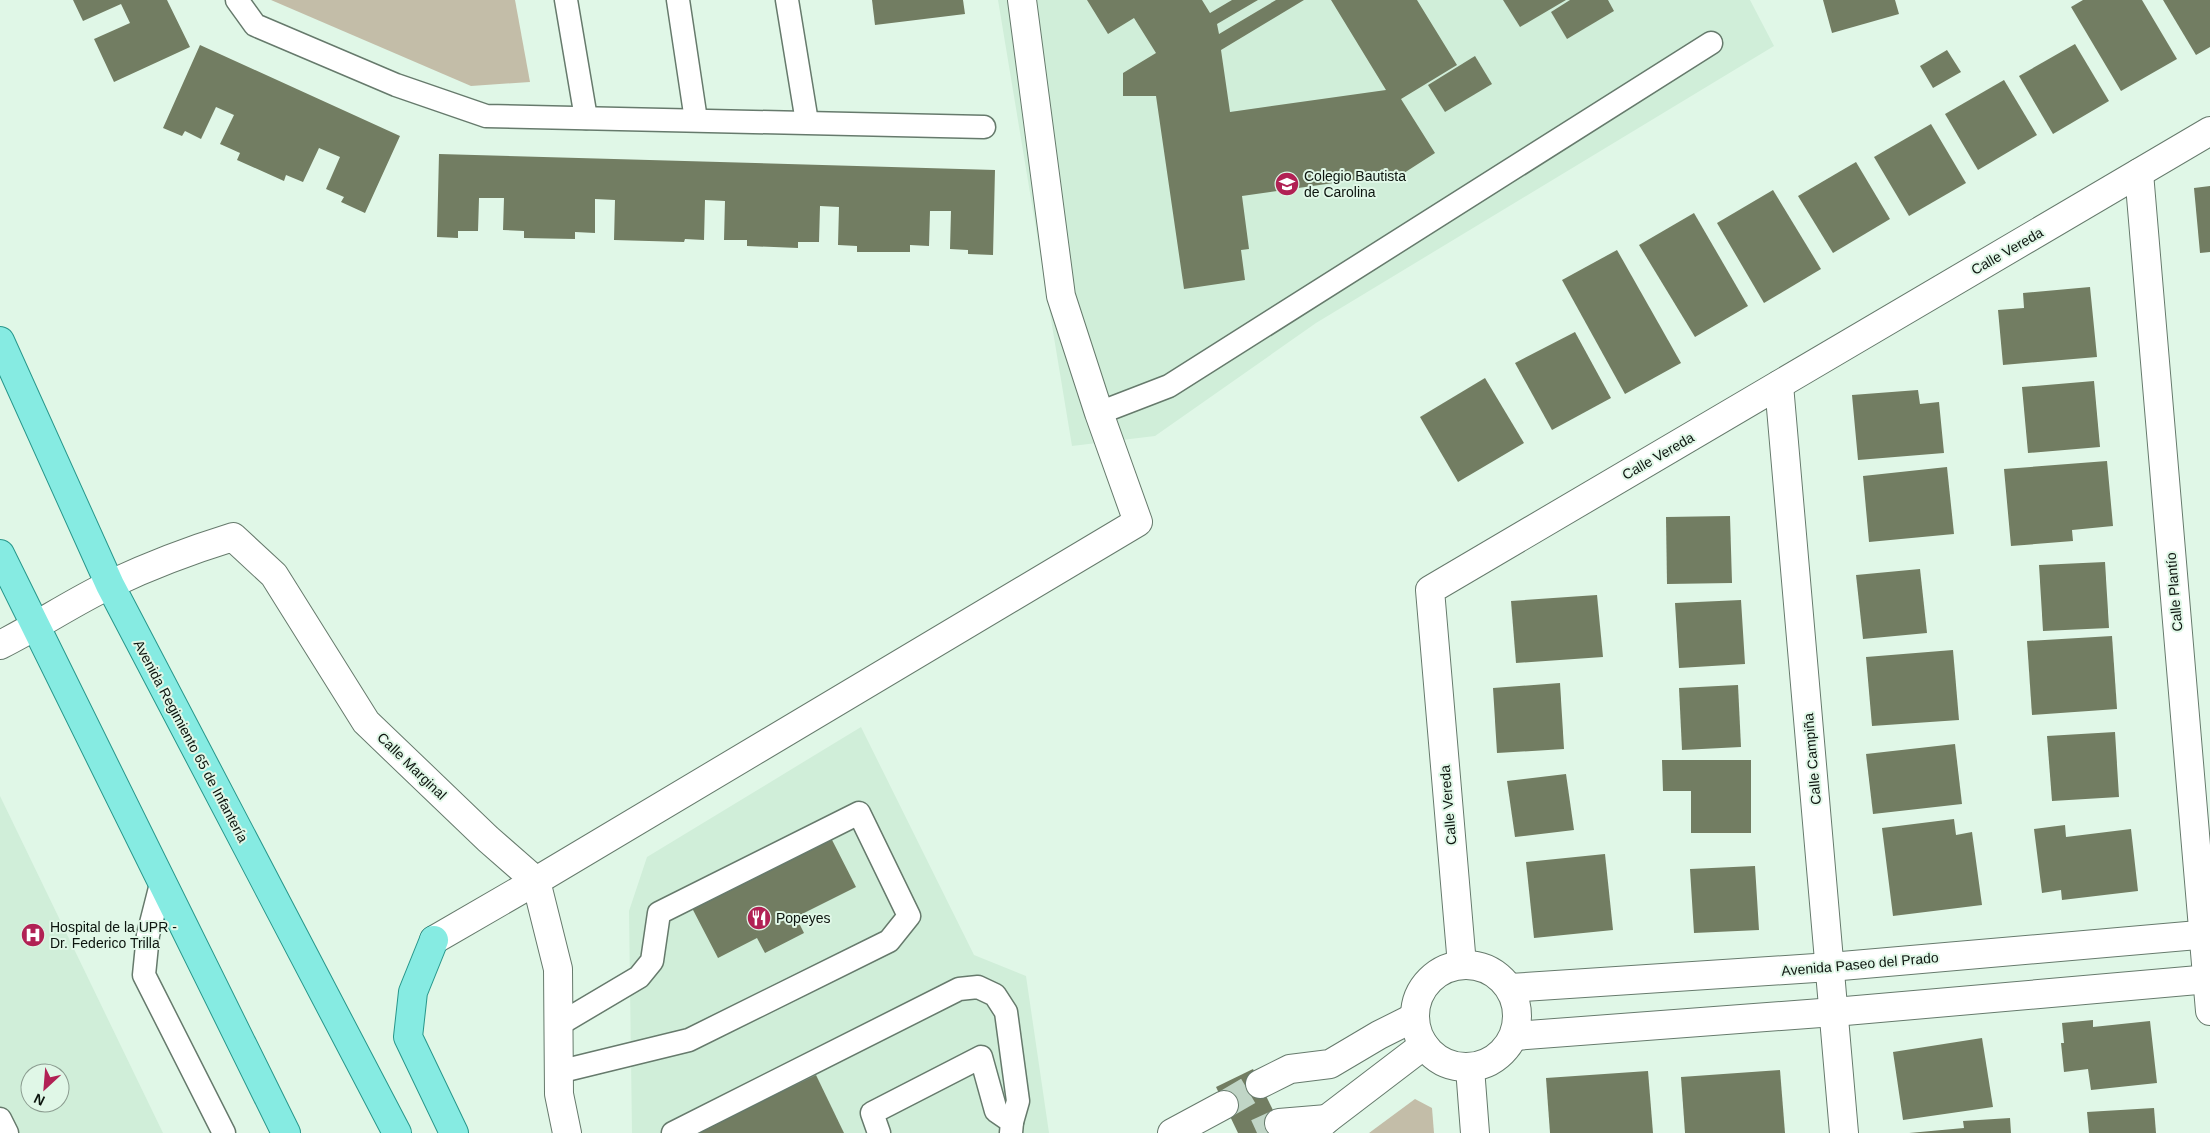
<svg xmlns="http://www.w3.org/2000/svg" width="2210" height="1133" font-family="Helvetica,sans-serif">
<rect width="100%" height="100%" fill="#e0f7e7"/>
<!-- built -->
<g fill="#d0eed9" fill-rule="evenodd">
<polygon points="998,0 1750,0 1774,46 1316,323 1155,436 1072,446"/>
<polygon points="861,727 974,955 1026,976 1049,1133 632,1133 629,911 647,857"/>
<path d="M0,796l163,337h-163zM30,1073h30v30h-30z"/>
</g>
<!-- green -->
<g fill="#c3bda8">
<polygon points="271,0 515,0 530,82 471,86"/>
<polygon points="1415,1099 1432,1108 1434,1133 1369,1133"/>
</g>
<!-- building -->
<g fill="#727d62">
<polygon points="73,0 167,0 190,47 114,82 94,39 130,23 121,4 83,21"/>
<polygon points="872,0 963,0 965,14 875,25"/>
<polygon points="1087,0 1202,0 1210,13 1232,0 1258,0 1217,24 1219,34 1276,0 1304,0 1221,50 1230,112 1386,90 1331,0 1417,0 1457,65 1401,99 1435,153 1404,173 1242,196 1249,249 1241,250 1245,280 1184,289 1156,96 1123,96 1123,73 1156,53 1134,18 1108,34"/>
<polygon points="1503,0 1566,0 1520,27"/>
<polygon points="1570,0 1608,0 1614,11 1567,39 1551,12"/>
<polygon points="1823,0 1895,0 1899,14 1832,33"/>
<polygon points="2083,0 2142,0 2177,59 2121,91 2071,7"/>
<polygon points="2163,0 2210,0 2210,47 2196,55"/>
<polygon points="2075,44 2109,101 2053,134 2019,76"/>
<polygon points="200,45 400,136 365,213 341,202 344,197 326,189 340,157 319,148 303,182 286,175 284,181 237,160 240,153 220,144 234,115 216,107 201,139 185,131 182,136 163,128"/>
<polygon points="1947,50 1961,72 1933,88 1920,66"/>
<polygon points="1475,56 1492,84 1445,112 1428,85"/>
<polygon points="2004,80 2037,135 1978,170 1945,114"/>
<polygon points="1931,124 1966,183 1909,216 1874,157"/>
<polygon points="439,154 995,170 993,255 968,254 968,250 950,249 951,211 930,211 929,246 910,245 910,252 857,252 857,246 838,245 839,207 820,206 819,242 798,242 798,248 747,246 747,240 724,240 725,201 705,200 704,240 685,239 684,242 614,240 615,200 595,199 595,233 575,232 575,239 524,238 524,231 503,230 504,198 479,198 478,231 458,231 458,238 437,237"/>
<polygon points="1856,162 1890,219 1833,253 1798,196"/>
<polygon points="2210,186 2210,252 2200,253 2194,188"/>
<polygon points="1773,190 1821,269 1764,303 1717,223"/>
<polygon points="1694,213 1748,306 1695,337 1639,245"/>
<polygon points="1617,250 1681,363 1625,394 1562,280"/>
<polygon points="2090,287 2097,357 2003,365 1998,310 2024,308 2023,293"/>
<polygon points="1575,332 1611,398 1552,430 1515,363"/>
<polygon points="1485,378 1524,443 1458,482 1420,417"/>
<polygon points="2094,381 2100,447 2028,453 2022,387"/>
<polygon points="1918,390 1920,404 1939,402 1944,453 1858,460 1852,395"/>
<polygon points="2107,461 2113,526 2072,530 2073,541 2011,546 2004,469"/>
<polygon points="1947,467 1954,534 1869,542 1863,476"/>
<polygon points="1730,516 1732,583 1667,584 1666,517"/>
<polygon points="2105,562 2109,628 2043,631 2039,565"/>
<polygon points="1920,569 1927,633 1863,639 1856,575"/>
<polygon points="1597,595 1603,657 1516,663 1511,601"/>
<polygon points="1741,600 1745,664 1679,668 1675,603"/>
<polygon points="2112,636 2117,709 2032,715 2027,641"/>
<polygon points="1953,650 1959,720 1872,726 1866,657"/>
<polygon points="1560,683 1564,749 1497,753 1493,688"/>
<polygon points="1738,685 1741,747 1682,750 1679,688"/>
<polygon points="2115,732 2119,797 2052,801 2047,736"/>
<polygon points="1955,744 1962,804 1873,814 1866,754"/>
<polygon points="1662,760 1751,760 1751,833 1691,833 1691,791 1663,791"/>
<polygon points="1566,774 1574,830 1515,837 1507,781"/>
<polygon points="1954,819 1956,835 1972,832 1982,905 1893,916 1882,828"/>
<polygon points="2065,825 2066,837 2131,829 2138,891 2062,900 2061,890 2042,893 2034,829"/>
<polygon points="830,836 856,887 796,917 804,933 765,953 757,938 718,958 692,908"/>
<polygon points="1605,854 1613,930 1534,938 1526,862"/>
<polygon points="1755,866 1759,930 1694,933 1690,869"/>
<polygon points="2093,1020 2093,1027 2150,1021 2157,1083 2091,1090 2088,1069 2064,1072 2061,1043 2064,1043 2062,1023"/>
<polygon points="1982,1038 1993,1107 1903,1120 1893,1052"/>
<polygon points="1253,1069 1284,1133 1238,1133 1216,1087"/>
<polygon points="1780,1070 1785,1133 1685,1133 1681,1077"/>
<polygon points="1648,1071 1653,1133 1550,1133 1546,1078"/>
<polygon points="816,1075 844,1133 694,1133"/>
<polygon points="2154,1108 2156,1133 2089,1133 2087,1112"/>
<polygon points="2010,1118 2011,1133 1909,1133 1964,1128 1963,1121"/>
</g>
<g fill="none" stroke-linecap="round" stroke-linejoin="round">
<!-- street-tunnel -->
<g stroke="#c0d5c6" stroke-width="28" stroke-dasharray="28 14" stroke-linecap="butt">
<polyline points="1224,1105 1260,1084"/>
<polyline points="1257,1133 1279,1123"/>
</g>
<!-- lane casing -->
<g stroke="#667a6c" stroke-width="25">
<g id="lane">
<polyline points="237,0 255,25 396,85 486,116 984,127"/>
<polyline points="566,0 586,118"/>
<polyline points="678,0 696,120"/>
<polyline points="787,0 807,122"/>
<polyline points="1099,413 1169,386 1711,43"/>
<polyline points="162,880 148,935 144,975 224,1133"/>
<polyline points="558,1025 639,977 652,961 659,913 859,813 909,916 889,941 689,1040 558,1072"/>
<polyline points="0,1119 7,1133"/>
<polyline points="673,1133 959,989 978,987 995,995 1006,1012 1018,1101 1012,1122"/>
<polyline points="879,1133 872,1113 981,1057 996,1111 1012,1122 1011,1133"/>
</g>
</g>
<!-- street casing -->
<g stroke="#667a6c" stroke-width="30">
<g id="street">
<polyline points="2139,173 2210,1011"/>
<polyline points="1779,385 1844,1133"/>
<path d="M0,645c38,-19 73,-43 111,-61 40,-19 80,-34 122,-47l41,38 92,147 122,117 48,42 22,88 1,125 8,39"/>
<polyline points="434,940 536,881 1138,522 1099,413 1061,296 1022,0"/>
<circle cx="1466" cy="1016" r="51"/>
<polyline points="1462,965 1430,590 2210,131"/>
<polyline points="1510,988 1830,967 2210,934"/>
<polyline points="1515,1036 1834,1012 2210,979"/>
<polyline points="1470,1068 1475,1133"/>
<polyline points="1260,1084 1290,1069 1330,1064 1379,1035 1415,1017"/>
<polyline points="1279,1123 1327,1119"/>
<polyline points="1172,1133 1224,1105"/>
<polyline points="1312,1133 1327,1119 1424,1045"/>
</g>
</g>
<!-- primary casing -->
<g stroke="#27978b" stroke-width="30">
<g id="primary">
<polyline points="0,341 110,585 397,1133"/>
<polyline points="0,554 286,1133"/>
<polyline points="434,940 413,992 408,1037 454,1133"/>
</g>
</g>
<!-- lane -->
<use href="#lane" stroke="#fff" stroke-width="22"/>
<!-- street -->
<use href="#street" stroke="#fff" stroke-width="28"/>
<!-- primary -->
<use href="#primary" stroke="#86ebe2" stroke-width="28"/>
</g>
<!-- icons -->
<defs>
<g id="university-disc" transform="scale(1.25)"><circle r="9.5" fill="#b12154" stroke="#e0f7e7"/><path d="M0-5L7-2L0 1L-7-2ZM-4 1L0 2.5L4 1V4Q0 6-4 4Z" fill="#fff"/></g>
<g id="restaurant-disc" transform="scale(1.25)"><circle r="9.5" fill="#b12154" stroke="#e0f7e7"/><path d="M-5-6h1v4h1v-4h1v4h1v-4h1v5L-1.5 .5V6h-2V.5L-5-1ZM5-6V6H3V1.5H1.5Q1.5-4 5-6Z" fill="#fff"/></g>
<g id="hospital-disc" transform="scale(1.25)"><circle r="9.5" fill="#b12154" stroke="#e0f7e7"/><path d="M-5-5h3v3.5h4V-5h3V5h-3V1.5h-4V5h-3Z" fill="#fff"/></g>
</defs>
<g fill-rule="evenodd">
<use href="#university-disc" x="1287" y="184"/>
<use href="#restaurant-disc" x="759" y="918"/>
<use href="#hospital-disc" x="33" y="935"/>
</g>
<g text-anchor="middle" stroke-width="4" stroke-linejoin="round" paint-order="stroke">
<!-- poi labels -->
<g font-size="14" fill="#0c140e" stroke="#e0f7e7" text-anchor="start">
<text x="1304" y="181">Colegio Bautista<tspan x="1304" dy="16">de Carolina</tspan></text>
<text x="776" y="923">Popeyes</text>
<text x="50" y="932">Hospital de la UPR -<tspan x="50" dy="16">Dr. Federico Trilla</tspan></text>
</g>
<!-- street labels -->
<g font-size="14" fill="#0c140e" stroke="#e0f7e7">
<text transform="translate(2007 251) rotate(-30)" y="5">Calle Vereda</text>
<text transform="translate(1658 456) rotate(-30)" y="5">Calle Vereda</text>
<text transform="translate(2174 592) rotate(-95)" y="5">Calle Plantío</text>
<text transform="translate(191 741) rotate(62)" y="5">Avenida Regimiento 65 de Infantería</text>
<text transform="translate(1812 759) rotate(-95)" y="5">Calle Campiña</text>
<text transform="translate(412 766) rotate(44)" y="5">Calle Marginal</text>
<text transform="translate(1448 805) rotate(-95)" y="5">Calle Vereda</text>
<text transform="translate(1860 964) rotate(-5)" y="5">Avenida Paseo del Prado</text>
</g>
</g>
<!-- north arrow -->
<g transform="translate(45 1088) rotate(206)"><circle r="24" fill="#e0f7e7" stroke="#8b9c90"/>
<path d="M0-4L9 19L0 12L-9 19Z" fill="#b12154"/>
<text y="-8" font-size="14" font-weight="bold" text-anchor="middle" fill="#0c140e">N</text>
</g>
</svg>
